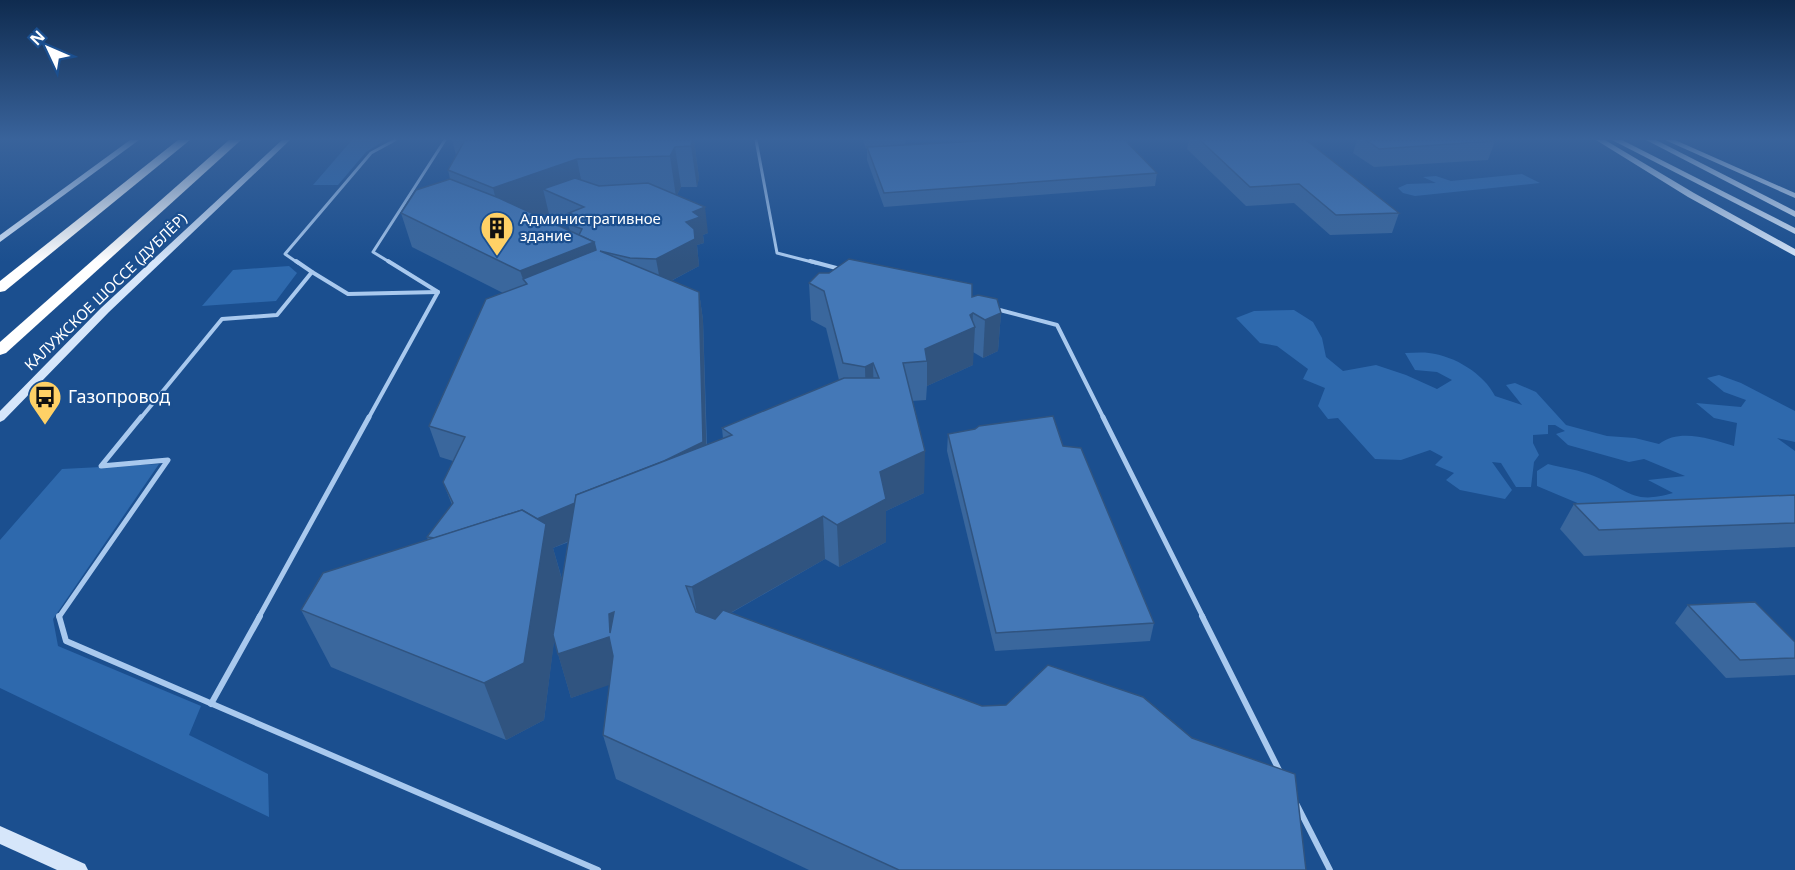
<svg xmlns="http://www.w3.org/2000/svg" width="1795" height="870" font-family="'Noto Sans',sans-serif">
<rect width="100%" height="100%" fill="#1b4f8f"/>
<!-- green -->
<g fill="#2e69ad">
<polygon points="352,140 385,140 366,152 338,185 313,185"/>
<polygon points="1522,174 1540,183 1415,196 1403,193 1398,188 1407,184 1436,183 1423,177 1436,176 1451,181"/>
<polygon points="289,266 297,273 276,301 202,306 233,270"/>
<path d="M1294,310l19,12 9,16 4,19 17,14 33,-6 30,10 31,14 15,-9 -15,-8 -22,-2 -10,-17c8,0 16,-1 24,0 26,3 55,21 66,43l27,9 -16,-20 9,-2 21,9 30,33 41,11 28,2 24,6c21,-16 51,-5 75,2l3,-23 -23,-5 -18,-15 45,4 5,-7 -22,-8 -17,-14 12,-3 22,8 54,28v31l-18,-4 18,13v59l-189,5 -69,-29v-15l11,-7c15,4 32,6 46,12 35,14 38,29 79,17l-25,-13 37,-4 -41,-17 -15,3 -61,-17 -12,-11 9,-3 -10,-6h-7v9l-15,1v8l6,12 -5,7 -3,25h-15l-15,-24 -9,-1 20,28 -7,9 -45,-9 -14,-10 8,-7 -19,-8 8,-8 -13,-7 -29,10 -26,-1 -37,-41 -10,1 -10,-13 7,-18 -22,-9 5,-10 -31,-23 -17,-3 -24,-25 18,-7z"/>
<polygon points="159,464 53,619 58,646 201,706 189,735 268,774 269,817 0,688 0,540 62,469"/>
</g>
<g fill="none" stroke-linecap="round" stroke-linejoin="round">
<!-- lane-far3 -->
<g stroke="#a9c9ee" stroke-width="3">
<polyline points="756,140 777,253 816,263"/>
<polyline points="298,263 285,254 371,153 395,140"/>
<polyline points="391,263 373,252 445,140"/>
</g>
<!-- lane-far2 -->
<g stroke="#a9c9ee" stroke-width="4">
<polyline points="810,261 840,269"/>
<polyline points="312,272 348,294 438,292"/>
<polyline points="996,309 1057,325 1104,419"/>
<polyline points="140,419 222,319 277,315 312,272 296,261"/>
<polyline points="368,419 438,292 388,261"/>
</g>
<!-- lane-far1 -->
<g stroke="#a9c9ee" stroke-width="5">
<polyline points="1103,417 1203,617"/>
<polyline points="59,617 168,460 101,466 141,417"/>
<polyline points="259,617 369,417"/>
</g>
<!-- lane -->
<g stroke="#a9c9ee" stroke-width="6">
<polyline points="59,616 66,641 598,870"/>
<polyline points="1202,616 1281,774"/>
<polyline points="211,704 260,616"/>
<polyline points="1297,805 1330,870"/>
</g>
<!-- secondary -->
<g fill="#d6e6fa" fill-rule="evenodd">
<polygon points="130,140 139,140 0,242 0,235"/>
<polygon points="282,140 290,140 109,312 4,420 0,422 0,411 101,308"/>
<polygon points="1596,140 1605,140 1694,193 1795,249 1795,256 1688,197"/>
<polygon points="1612,140 1622,140 1795,228 1795,234"/>
<polygon points="1646,140 1656,140 1795,211 1795,217"/>
<polygon points="1665,140 1675,140 1795,193 1795,198"/>
<polygon points="0,826 85,864 88,870 57,870 0,844"/>
</g>
<!-- highway -->
<g fill="#fff" fill-rule="evenodd">
<polygon points="178,140 190,140 5,291 0,292 0,281"/>
<polygon points="229,140 241,140 6,353 0,355 0,342"/>
</g>
</g>
<!-- wall -->
<g fill="#3a679d" fill-rule="evenodd">
<path d="M452,140h242l5,38 -2,9h-16l-4,8 31,38 -5,2 1,8 -7,2 2,21 -28,15 28,11 4,28 4,125 16,-6 -1,-11 117,-48 -13,-52 -15,-8 -2,-37 163,14 29,16 -3,38 -15,7 -10,-6v13l-46,21 -1,14 -14,1 12,92 -38,18v31l-47,25 -14,-8 -94,54 575,257h-497l-193,-91 -13,-44 7,-51 -39,14 -17,-58 -10,80 -38,20 -175,-73 -30,-57 127,-70 -1,-3 25,-32 -9,-23 10,-21 -13,-4 -11,-31 74,-133 -91,-46 -11,-34 49,-34 -2,-9 8,-15zM549,214l21,9 -2,1 2,7 -30,-14zM569,542l-7,37 -9,-31z"/>
<polygon points="863,140 906,140 905,145 1157,173 1155,186 884,207 867,160 867,148 866,149"/>
<polygon points="1189,140 1306,140 1399,213 1392,233 1330,235 1294,203 1246,206 1187,149"/>
<polygon points="1357,140 1492,140 1495,141 1488,160 1374,167 1353,153"/>
<polygon points="948,434 1063,446 1154,623 1150,641 995,651 947,451"/>
<polygon points="1795,495 1795,547 1584,556 1560,529 1574,504"/>
<polygon points="1688,605 1795,642 1795,675 1726,678 1675,623"/>
</g>
<!-- shaded-wall -->
<g fill="#305480">
<polygon points="693,140 694,140 699,178 697,187 691,146"/>
<polygon points="675,147 681,187 676,197 670,156"/>
<polygon points="577,159 585,200 543,189 549,214 504,231 493,188"/>
<polygon points="705,207 708,233 703,235 704,243 697,245 699,266 661,286 656,259 686,222 693,212"/>
<polygon points="594,242 601,277 527,284 523,279 520,271"/>
<polygon points="699,292 703,320 707,473 613,522 553,548 562,580 544,720 506,740 484,683 534,520"/>
<polygon points="973,313 972,328 975,327 973,365 927,386 927,361 925,349"/>
<polygon points="1001,313 998,351 983,358 985,320"/>
<polygon points="873,363 874,403 866,406 865,367"/>
<polygon points="925,451 924,493 886,511 886,542 839,567 837,525 880,472"/>
<polygon points="823,516 825,559 700,630 692,587"/>
<polygon points="614,612 610,633 609,614"/>
<polygon points="609,637 621,681 571,698 558,654"/>
</g>
<!-- building -->
<g fill="#4478b7" stroke="#305480" stroke-width="1.5" fill-rule="evenodd">
<polygon points="465,140 693,140 691,146 675,147 670,156 577,159 493,188 448,170"/>
<polygon points="998,140 1125,140 1157,173 884,193 867,147"/>
<polygon points="1200,140 1306,140 1399,213 1336,215 1299,184 1250,187"/>
<polygon points="1366,140 1492,140 1495,141 1379,149"/>
<polygon points="575,178 599,186 648,183 705,207 693,212 700,217 686,222 694,229 695,239 656,259 630,258 600,251 699,292 703,442 664,461 576,495 575,503 537,519 522,510 435,538 427,537 453,503 443,482 465,437 429,426 486,299 527,284 523,279 596,250 594,242 579,235 582,229 568,224 583,218 569,213 584,207 543,189"/>
<polygon points="450,179 499,198 594,242 520,271 401,213 416,190"/>
<path d="M849,259l123,25v13l6,-2 19,4 4,14 -16,7 -12,-7 -3,2 5,12 -50,22 2,12 -24,2 22,88 -45,21 6,27 -49,26 -14,-9 -131,71 -6,-1 10,26 19,7 8,-9 259,96 24,-1 42,-40 95,32 49,41 103,36 11,96h-407l-296,-135 10,-79 -4,-19 -51,17 -5,-19 23,-140 156,-60 -10,-7 122,-50h35l-6,-15 -8,4 -22,-4 -19,-72 -15,-8 10,-10h10zM614,612l-4,21 -1,-19z"/>
<polygon points="1053,416 1063,446 1081,448 1154,623 996,633 948,434 975,429 979,426"/>
<polygon points="1795,495 1795,523 1599,530 1574,504"/>
<polygon points="522,510 546,524 524,663 484,683 301,610 323,573"/>
<polygon points="1755,602 1795,642 1795,658 1740,660 1688,605"/>
</g>
<!-- sky -->
<linearGradient id="sky" x2="0" y2="1"><stop stop-color="#0f2b4f"/><stop offset="0.53" stop-color="#39639b"/><stop offset="1" stop-color="#39639b" stop-opacity="0"/></linearGradient>
<rect width="1795" height="262" fill="url(#sky)"/>
<!-- icons -->
<defs>
<g id="building-pin" transform="scale(1.725)"><path d="M0 17L-7.5 6A9.5 9.5 0 1 1 7.5 6Z" fill="#ffd166" stroke="#1b4f8f"/><path d="M-4-6H4V6H1V3H-1V6H-4ZM-2.5-4.3h1.7v1.8h-1.7ZM.8-4.3h1.7v1.8H.8ZM-2.5-1h1.7V.8h-1.7ZM.8-1h1.7V.8H.8Z" fill="#111"/></g>
<g id="bus-pin" transform="scale(1.725)"><path d="M0 17L-7.5 6A9.5 9.5 0 1 1 7.5 6Z" fill="#ffd166" stroke="#1b4f8f"/><path d="M-5-6H5V4H4V6H2V4H-2V6H-4V4H-5ZM-3.5-4V0h7V-4ZM-3.5 1.2v1.5H-2V1.2ZM2 1.2v1.5H3.5V1.2Z" fill="#111"/></g>
</defs>
<g fill-rule="evenodd">
<use href="#building-pin" x="497" y="228"/>
<use href="#bus-pin" x="45" y="397"/>
</g>
<g text-anchor="middle" stroke-width="4.5" stroke-linejoin="round" paint-order="stroke">
<!-- far-poi labels -->
<g font-size="15" fill="#fff" stroke="#1b4f8f" text-anchor="start">
<text x="520" y="224">Административное<tspan x="520" dy="17">здание</tspan></text>
</g>
<!-- far-street labels -->
<g font-size="15" fill="#fff" stroke="#1b4f8f">
<text transform="translate(106 292) rotate(-44)" y="5">КАЛУЖСКОЕ ШОССЕ (ДУБЛЁР)</text>
</g>
<!-- poi labels -->
<g font-size="18" fill="#fff" stroke="#1b4f8f" text-anchor="start">
<text x="68" y="403">Газопровод</text>
</g>
</g>
<!-- north arrow -->
<g transform="translate(48 48) rotate(314)" stroke="#1b4f8f" stroke-width="4.5" paint-order="stroke">
<path d="M0-4.5L10 22L0 15L-10 22Z" fill="#ffffff"/>
<text y="-9" font-size="16" font-weight="bold" text-anchor="middle" fill="#ffffff">N</text>
</g>
</svg>
